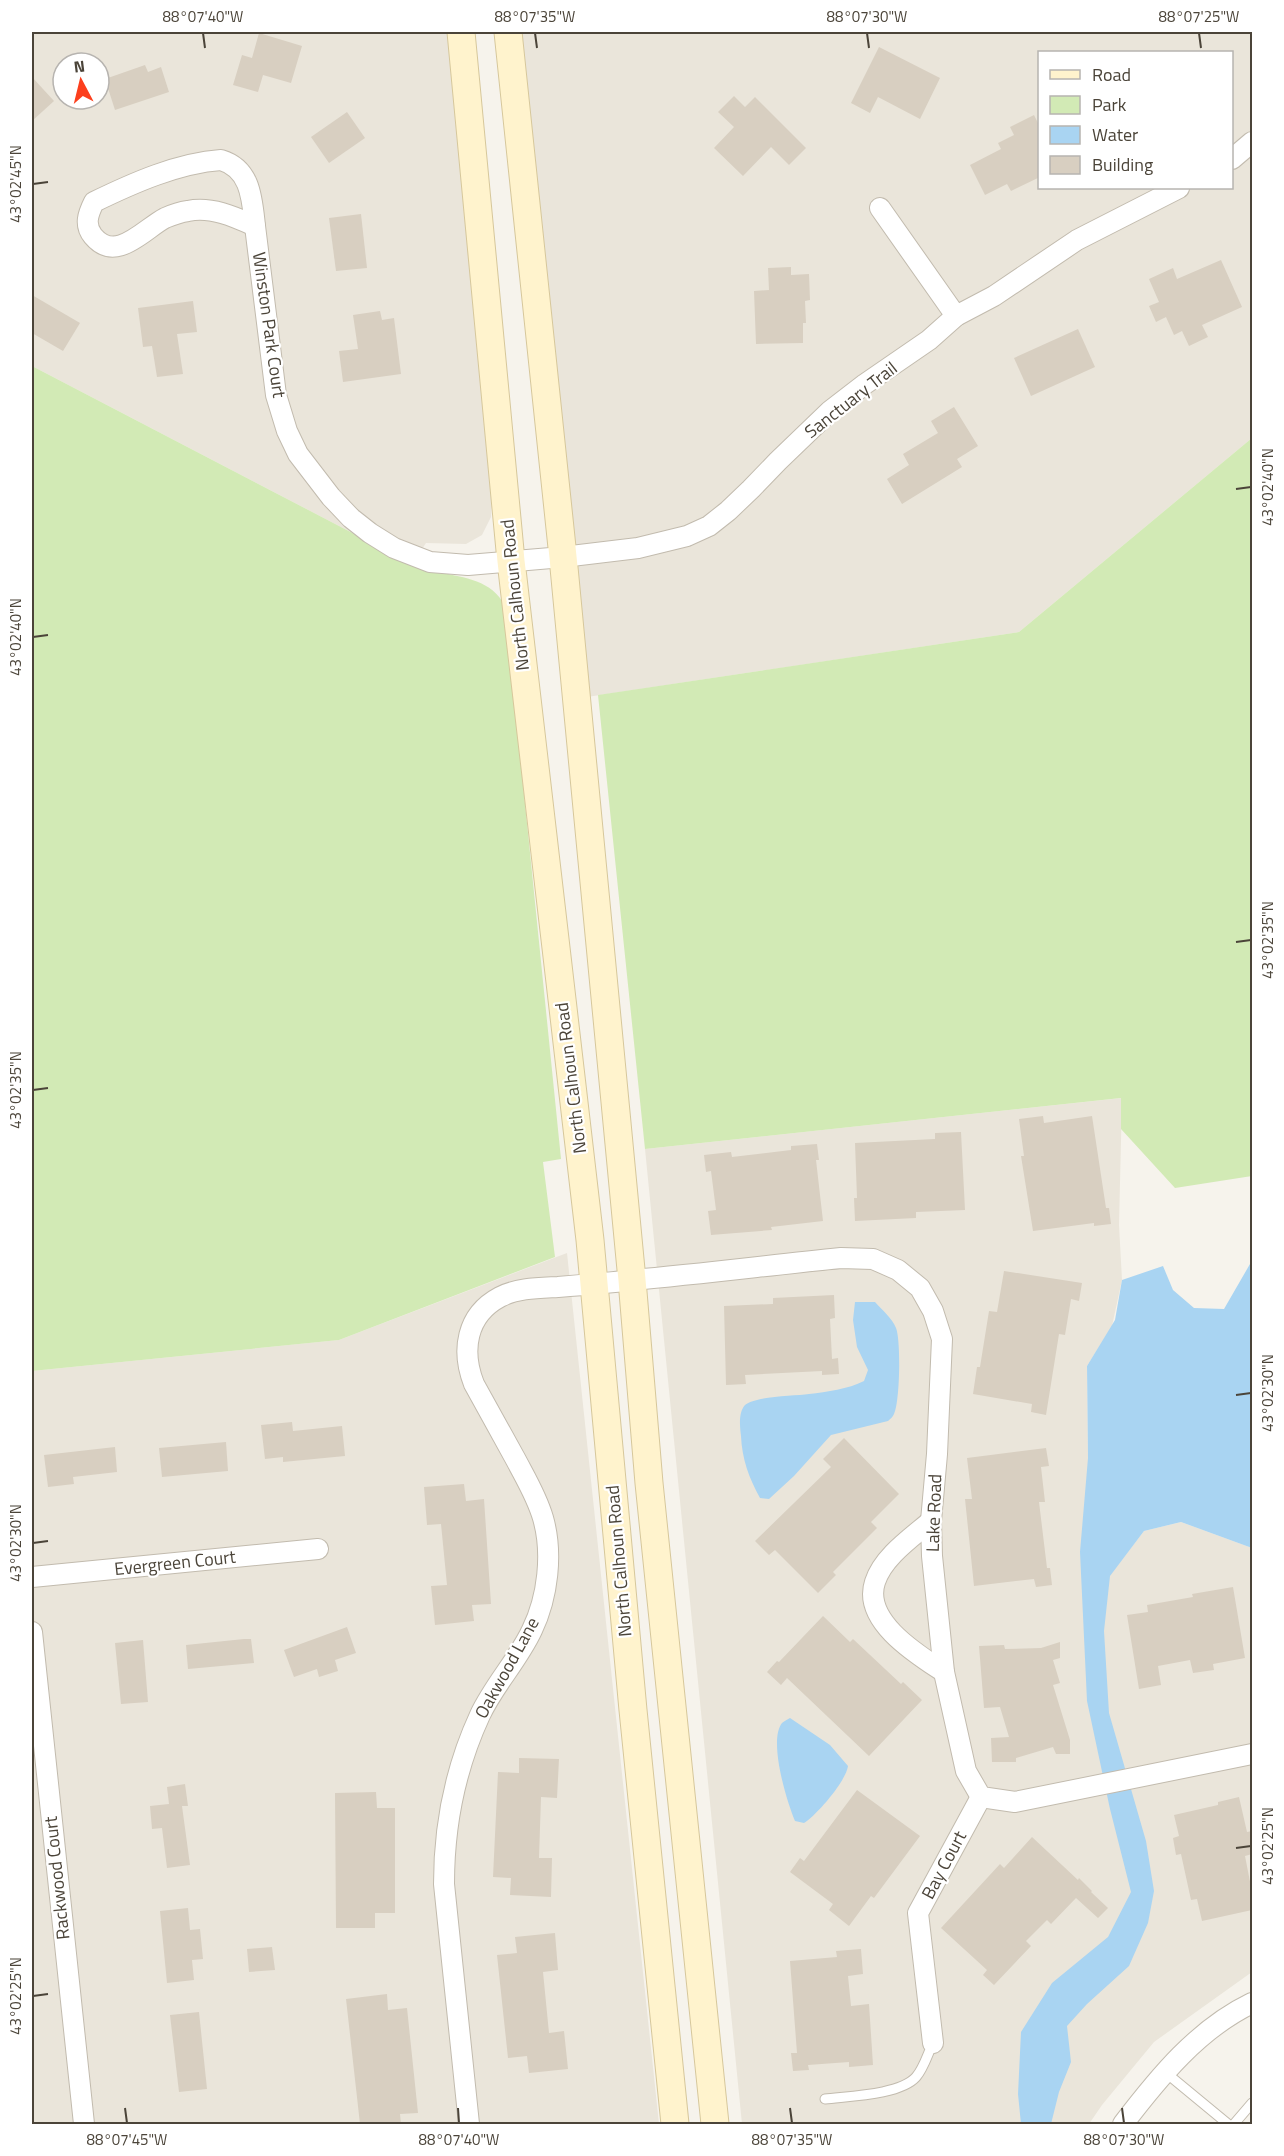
<svg xmlns="http://www.w3.org/2000/svg" width="1284" height="2156" font-family="'Titillium Web',sans-serif">
<rect width="100%" height="100%" fill="#f6f3ec"/>
<!-- residential -->
<g fill="#eae5da" fill-rule="evenodd">
<path d="M32,32h415l45,462 -1,23 -9,18 -16,9 -40,-1 -14,21 -380,-198zM63,63h36v36h-36z"/>
<path d="M519,32h733v406l-233,194 -432,65zM1040,52h192v136h-192z"/>
<polygon points="1122,1098 1119,1225 1122,1280 1112,1326 1087,1366 1088,1458 1110,1575 1144,1531 1181,1522 1252,1548 1252,1972 1154,2042 1102,2105 1089,2124 742,2124 645,1149"/>
<polygon points="567,1253 659,2124 32,2124 32,1371 339,1340"/>
</g>
<!-- green -->
<g fill="#d2eab5">
<path d="M32,366l380,198c9,3 18,6 27,8 26,6 53,8 66,34l56,553 -18,3 12,95 -216,83 -307,31z"/>
<polygon points="1252,438 1252,1176 1175,1188 1121,1129 1121,1098 645,1149 598,695 1019,632"/>
</g>
<!-- water -->
<g fill="#a9d4f2">
<polygon points="1252,1262 1252,1548 1181,1522 1144,1531 1110,1576 1104,1631 1109,1713 1146,1841 1154,1891 1148,1923 1129,1966 1087,2004 1067,2026 1071,2062 1059,2092 1051,2124 1021,2124 1018,2094 1021,2032 1052,1983 1108,1937 1131,1892 1110,1809 1087,1701 1080,1552 1088,1458 1087,1366 1115,1320 1122,1280 1163,1266 1173,1290 1194,1308 1224,1309 1250,1264"/>
<path d="M855,1302h20c7,8 17,16 21,26 5,12 4,74 -2,86 -1,3 -4,5 -6,7l-57,14 -37,41 -25,23 -9,-1c-11,-20 -18,-39 -19,-62 -1,-9 -3,-23 4,-31 10,-9 50,-9 64,-11 18,-2 39,-5 55,-13l4,-11 -11,-23 -4,-27z"/>
<path d="M790,1718l40,27 18,21c-2,15 -31,49 -44,57l-9,-2c-8,-19 -27,-80 -13,-98 2,-2 5,-3 8,-5z"/>
</g>
<!-- building -->
<g fill="#d8cfc1">
<polygon points="259,33 302,46 291,83 263,75 258,92 233,85 242,55 252,58"/>
<polygon points="879,47 940,78 920,119 878,97 870,113 851,103"/>
<polygon points="145,65 148,72 161,67 169,92 115,110 105,79"/>
<polygon points="32,77 54,101 32,121"/>
<polygon points="734,96 745,107 755,97 806,148 789,165 771,147 743,176 714,148 734,127 718,112"/>
<polygon points="347,112 365,138 329,163 311,137"/>
<polygon points="1034,115 1040,127 1040,177 1011,191 1007,184 985,195 970,165 1001,149 998,143 1014,135 1010,127"/>
<polygon points="361,214 367,268 336,271 329,218"/>
<polygon points="1221,260 1242,307 1202,325 1208,337 1189,346 1182,331 1174,335 1166,317 1156,322 1149,306 1159,302 1149,279 1173,268 1177,279"/>
<polygon points="791,267 791,275 809,274 810,300 805,301 806,323 803,323 803,343 756,344 754,291 769,290 768,268"/>
<polygon points="32,295 80,323 63,351 32,333"/>
<polygon points="193,301 197,332 177,334 183,374 157,377 152,346 143,347 138,308"/>
<polygon points="380,311 382,320 394,318 401,374 343,382 339,351 358,349 353,315"/>
<polygon points="1078,329 1095,367 1031,396 1014,358"/>
<polygon points="954,407 978,446 957,459 962,467 902,504 887,479 909,465 903,454 938,433 931,421"/>
<polygon points="1043,1116 1044,1123 1092,1116 1106,1208 1109,1208 1111,1224 1094,1226 1094,1223 1033,1231 1021,1156 1024,1156 1019,1119"/>
<polygon points="961,1132 965,1210 916,1212 916,1218 855,1221 854,1198 857,1198 855,1143 935,1139 935,1133"/>
<polygon points="817,1144 819,1160 816,1160 823,1221 771,1227 772,1230 711,1235 708,1211 716,1210 711,1171 706,1172 704,1155 731,1152 732,1157 791,1150 791,1146"/>
<polygon points="1004,1271 1082,1283 1079,1301 1071,1299 1065,1335 1059,1334 1046,1415 1031,1412 1032,1404 973,1394 977,1367 980,1367 989,1311 997,1312"/>
<polygon points="834,1295 835,1318 830,1319 832,1359 838,1358 839,1374 822,1375 822,1371 745,1375 746,1384 726,1385 724,1306 773,1304 773,1298"/>
<polygon points="292,1422 293,1431 342,1426 345,1456 283,1462 283,1457 265,1459 261,1425"/>
<polygon points="844,1438 899,1494 871,1522 877,1528 833,1572 836,1575 818,1593 775,1550 769,1555 755,1541 831,1467 823,1459"/>
<polygon points="226,1442 228,1471 162,1477 159,1448"/>
<polygon points="115,1447 117,1472 73,1477 74,1484 48,1487 44,1455"/>
<polygon points="1046,1448 1049,1466 1041,1467 1045,1502 1039,1502 1047,1568 1050,1568 1052,1585 1036,1587 1034,1579 974,1586 965,1499 972,1499 967,1458"/>
<polygon points="464,1484 466,1501 484,1499 491,1604 472,1605 474,1621 435,1625 431,1586 447,1585 441,1524 427,1525 424,1487"/>
<polygon points="1233,1587 1245,1658 1213,1664 1214,1670 1193,1673 1190,1660 1158,1666 1161,1685 1139,1689 1127,1615 1148,1612 1147,1605 1193,1597 1192,1594"/>
<polygon points="823,1616 850,1642 853,1639 901,1684 903,1682 922,1700 869,1756 787,1678 781,1685 767,1672 777,1661 779,1662"/>
<polygon points="347,1627 356,1653 335,1660 338,1671 319,1677 317,1669 294,1677 284,1650"/>
<polygon points="244,1639 251,1639 254,1663 188,1669 186,1645"/>
<polygon points="143,1640 148,1702 121,1704 115,1643"/>
<polygon points="1060,1642 1060,1658 1053,1660 1060,1683 1053,1685 1070,1740 1070,1754 1056,1754 1053,1747 1016,1758 1016,1762 992,1762 991,1738 1009,1737 1000,1707 984,1708 979,1646 1004,1645 1005,1649 1041,1648"/>
<polygon points="519,1758 559,1759 557,1798 541,1797 539,1858 552,1858 551,1897 510,1895 511,1878 493,1877 498,1772 519,1773"/>
<polygon points="185,1784 188,1806 182,1806 190,1865 167,1868 162,1828 152,1829 150,1806 169,1804 167,1787"/>
<polygon points="857,1790 920,1836 874,1898 871,1896 849,1926 829,1910 833,1904 790,1872 800,1858 804,1861"/>
<polygon points="376,1792 377,1808 395,1808 395,1913 375,1913 375,1928 336,1928 335,1793"/>
<polygon points="1239,1797 1247,1832 1252,1831 1252,1854 1245,1856 1252,1892 1252,1910 1202,1921 1197,1899 1191,1900 1181,1854 1176,1855 1173,1838 1179,1836 1174,1815 1218,1805 1218,1802"/>
<polygon points="1032,1837 1078,1880 1079,1878 1092,1891 1091,1892 1108,1908 1098,1918 1076,1898 1051,1924 1047,1920 1026,1941 1031,1946 994,1985 983,1975 987,1970 941,1928 1000,1864 1004,1868"/>
<polygon points="188,1908 190,1930 200,1929 203,1959 192,1960 194,1980 167,1983 160,1911"/>
<polygon points="555,1933 558,1970 543,1972 549,2033 564,2031 568,2069 529,2073 527,2056 508,2058 497,1955 517,1953 515,1937"/>
<polygon points="272,1947 275,1970 249,1972 247,1949"/>
<polygon points="861,1949 863,1974 848,1976 851,2006 869,2004 873,2065 849,2067 849,2062 808,2065 809,2070 793,2071 791,2053 797,2053 790,1961 837,1957 836,1951"/>
<polygon points="387,1994 388,2010 407,2008 418,2113 400,2114 401,2124 360,2124 346,1999"/>
<polygon points="199,2012 207,2089 179,2092 170,2015"/>
</g>
<g fill="none" stroke-linecap="round" stroke-linejoin="round">
<!-- service casing -->
<g stroke="#c2bbae" stroke-width="11">
<g id="service">
<polyline points="1165,2072 1228,2124"/>
<path d="M825,2099c23,-3 75,-4 91,-22 8,-9 12,-24 17,-34"/>
<polyline points="1234,2124 1252,2103"/>
</g>
</g>
<!-- minor casing -->
<g stroke="#c2bbae" stroke-width="22">
<g id="minor">
<polyline points="1232,159 1252,142"/>
<path d="M221,160c30,9 31,39 34,66 -20,-9 -44,-20 -67,-15 -7,1 -16,4 -23,7 -21,11 -49,46 -72,18 -9,-11 -5,-22 1,-34 39,-19 84,-39 127,-42z"/>
<polyline points="880,208 956,316"/>
<polyline points="255,226 276,395 287,431 298,454 331,497 351,518 370,533 394,548 430,562 468,565 563,557 638,548 687,536 709,526 728,511 751,489 778,461 830,411 865,384 929,340 956,316 994,296 1077,240 1179,188"/>
<path d="M931,1521c-20,17 -48,36 -56,61 -13,39 43,73 69,90"/>
<polyline points="32,1577 318,1549"/>
<polyline points="32,1632 84,2124"/>
<polyline points="933,2043 918,1913 981,1797"/>
<path d="M469,2124l-25,-240c0,-60 11,-115 36,-169 14,-30 38,-55 52,-85 16,-33 21,-77 11,-112 -6,-21 -17,-39 -27,-58 -14,-25 -28,-51 -42,-76 -13,-33 -8,-69 26,-87 17,-9 39,-9 58,-10 25,-2 49,-4 74,-7 70,-6 139,-15 209,-22l32,1 25,11 22,18 13,23 9,28 -5,115 -6,67 1,35 12,116 22,99 15,26 34,5 237,-48"/>
<path d="M1123,2124c36,-47 75,-95 129,-121"/>
</g>
</g>
<!-- secondary casing -->
<g stroke="#d6c79b" stroke-width="29">
<g id="secondary">
<polyline points="461,32 511,561 590,1240 633,1710 675,2124"/>
<polyline points="508,32 563,557 632,1280 649,1483 715,2124"/>
</g>
</g>
<!-- service -->
<use href="#service" stroke="#fff" stroke-width="9"/>
<!-- minor -->
<use href="#minor" stroke="#fff" stroke-width="20"/>
<!-- secondary -->
<use href="#secondary" stroke="#fff3cd" stroke-width="27"/>
</g>
<!-- ticks -->
<path fill="none" stroke="#4b4439" stroke-width="2" d="M203,33l2,15M535,33l2,15M867,33l2,15M1199,33l2,15M33,184l15,-2M1236,489l15,-2M33,637l15,-2M1236,942l15,-2M33,1090l15,-2M1236,1395l15,-2M33,1543l15,-2M1236,1848l15,-2M33,1996l15,-2M125,2108l2,15M458,2108l1,15M790,2108l2,15M1122,2108l2,15"/>
<g text-anchor="middle" stroke-width="4.5" stroke-linejoin="round" paint-order="stroke">
<!-- street labels -->
<g font-size="18" fill="#4b4439" stroke="#fff">
<text transform="translate(269 325) rotate(82)" y="6">Winston Park Court</text>
<text transform="translate(851 400) rotate(-38)" y="6">Sanctuary Trail</text>
<text transform="translate(515 595) rotate(-96)" y="6">North Calhoun Road</text>
<text transform="translate(571 1078) rotate(-97)" y="6">North Calhoun Road</text>
<text transform="translate(934 1513) rotate(-88)" y="6">Lake Road</text>
<text transform="translate(619 1561) rotate(-95)" y="6">North Calhoun Road</text>
<text transform="translate(175 1563) rotate(-6)" y="6">Evergreen Court</text>
<text transform="translate(507 1668) rotate(-61)" y="6">Oakwood Lane</text>
<text transform="translate(944 1865) rotate(-62)" y="6">Bay Court</text>
<text transform="translate(57 1878) rotate(-96)" y="6">Rackwood Court</text>
</g>
</g>
<!-- border -->
<rect width="1284" height="2156" fill="none" stroke="#ffffff" stroke-width="66"/>
<!-- legend -->
<rect x="1038" y="51" width="195" height="138" fill="#ffffff" stroke="#b7b4b0" stroke-width="1.5"/>
<rect x="1050" y="70" width="30" height="9" fill="#fff3cd" stroke="#b7b4b0" stroke-width="1.5"/>
<text x="1092" y="81" font-size="18" fill="#4b4439">Road</text>
<rect x="1050" y="96" width="30" height="18" fill="#d2eab5" stroke="#b7b4b0" stroke-width="1.5"/>
<text x="1092" y="111" font-size="18" fill="#4b4439">Park</text>
<rect x="1050" y="126" width="30" height="18" fill="#a9d4f2" stroke="#b7b4b0" stroke-width="1.5"/>
<text x="1092" y="141" font-size="18" fill="#4b4439">Water</text>
<rect x="1050" y="156" width="30" height="18" fill="#d8cfc1" stroke="#b7b4b0" stroke-width="1.5"/>
<text x="1092" y="171" font-size="18" fill="#4b4439">Building</text>
<!-- north arrow -->
<g transform="translate(81 81) rotate(353)"><circle r="28" fill="#ffffff" stroke="#b7b4b0" stroke-width="1.5"/>
<path d="M0-4.5L10 22L0 15L-10 22Z" fill="#fc3f1d"/>
<text y="-9" font-size="16" font-weight="bold" text-anchor="middle" fill="#4b4439">N</text>
</g>
<rect x="33" y="33" width="1218" height="2090" fill="none" stroke="#4b4439" stroke-width="2"/>
<g font-size="15" text-anchor="middle" fill="#4b4439">
<text x="203" y="22">88°07'40"W</text>
<text x="535" y="22">88°07'35"W</text>
<text x="867" y="22">88°07'30"W</text>
<text x="1199" y="22">88°07'25"W</text>
<text transform="translate(16 184) rotate(-90)" y="5">43°02'45"N</text>
<text transform="translate(1268 487) rotate(-90)" y="5">43°02'40"N</text>
<text transform="translate(16 637) rotate(-90)" y="5">43°02'40"N</text>
<text transform="translate(1268 940) rotate(-90)" y="5">43°02'35"N</text>
<text transform="translate(16 1090) rotate(-90)" y="5">43°02'35"N</text>
<text transform="translate(1268 1393) rotate(-90)" y="5">43°02'30"N</text>
<text transform="translate(16 1543) rotate(-90)" y="5">43°02'30"N</text>
<text transform="translate(1268 1846) rotate(-90)" y="5">43°02'25"N</text>
<text transform="translate(16 1996) rotate(-90)" y="5">43°02'25"N</text>
<text x="127" y="2145">88°07'45"W</text>
<text x="459" y="2145">88°07'40"W</text>
<text x="792" y="2145">88°07'35"W</text>
<text x="1124" y="2145">88°07'30"W</text>
</g>
</svg>
